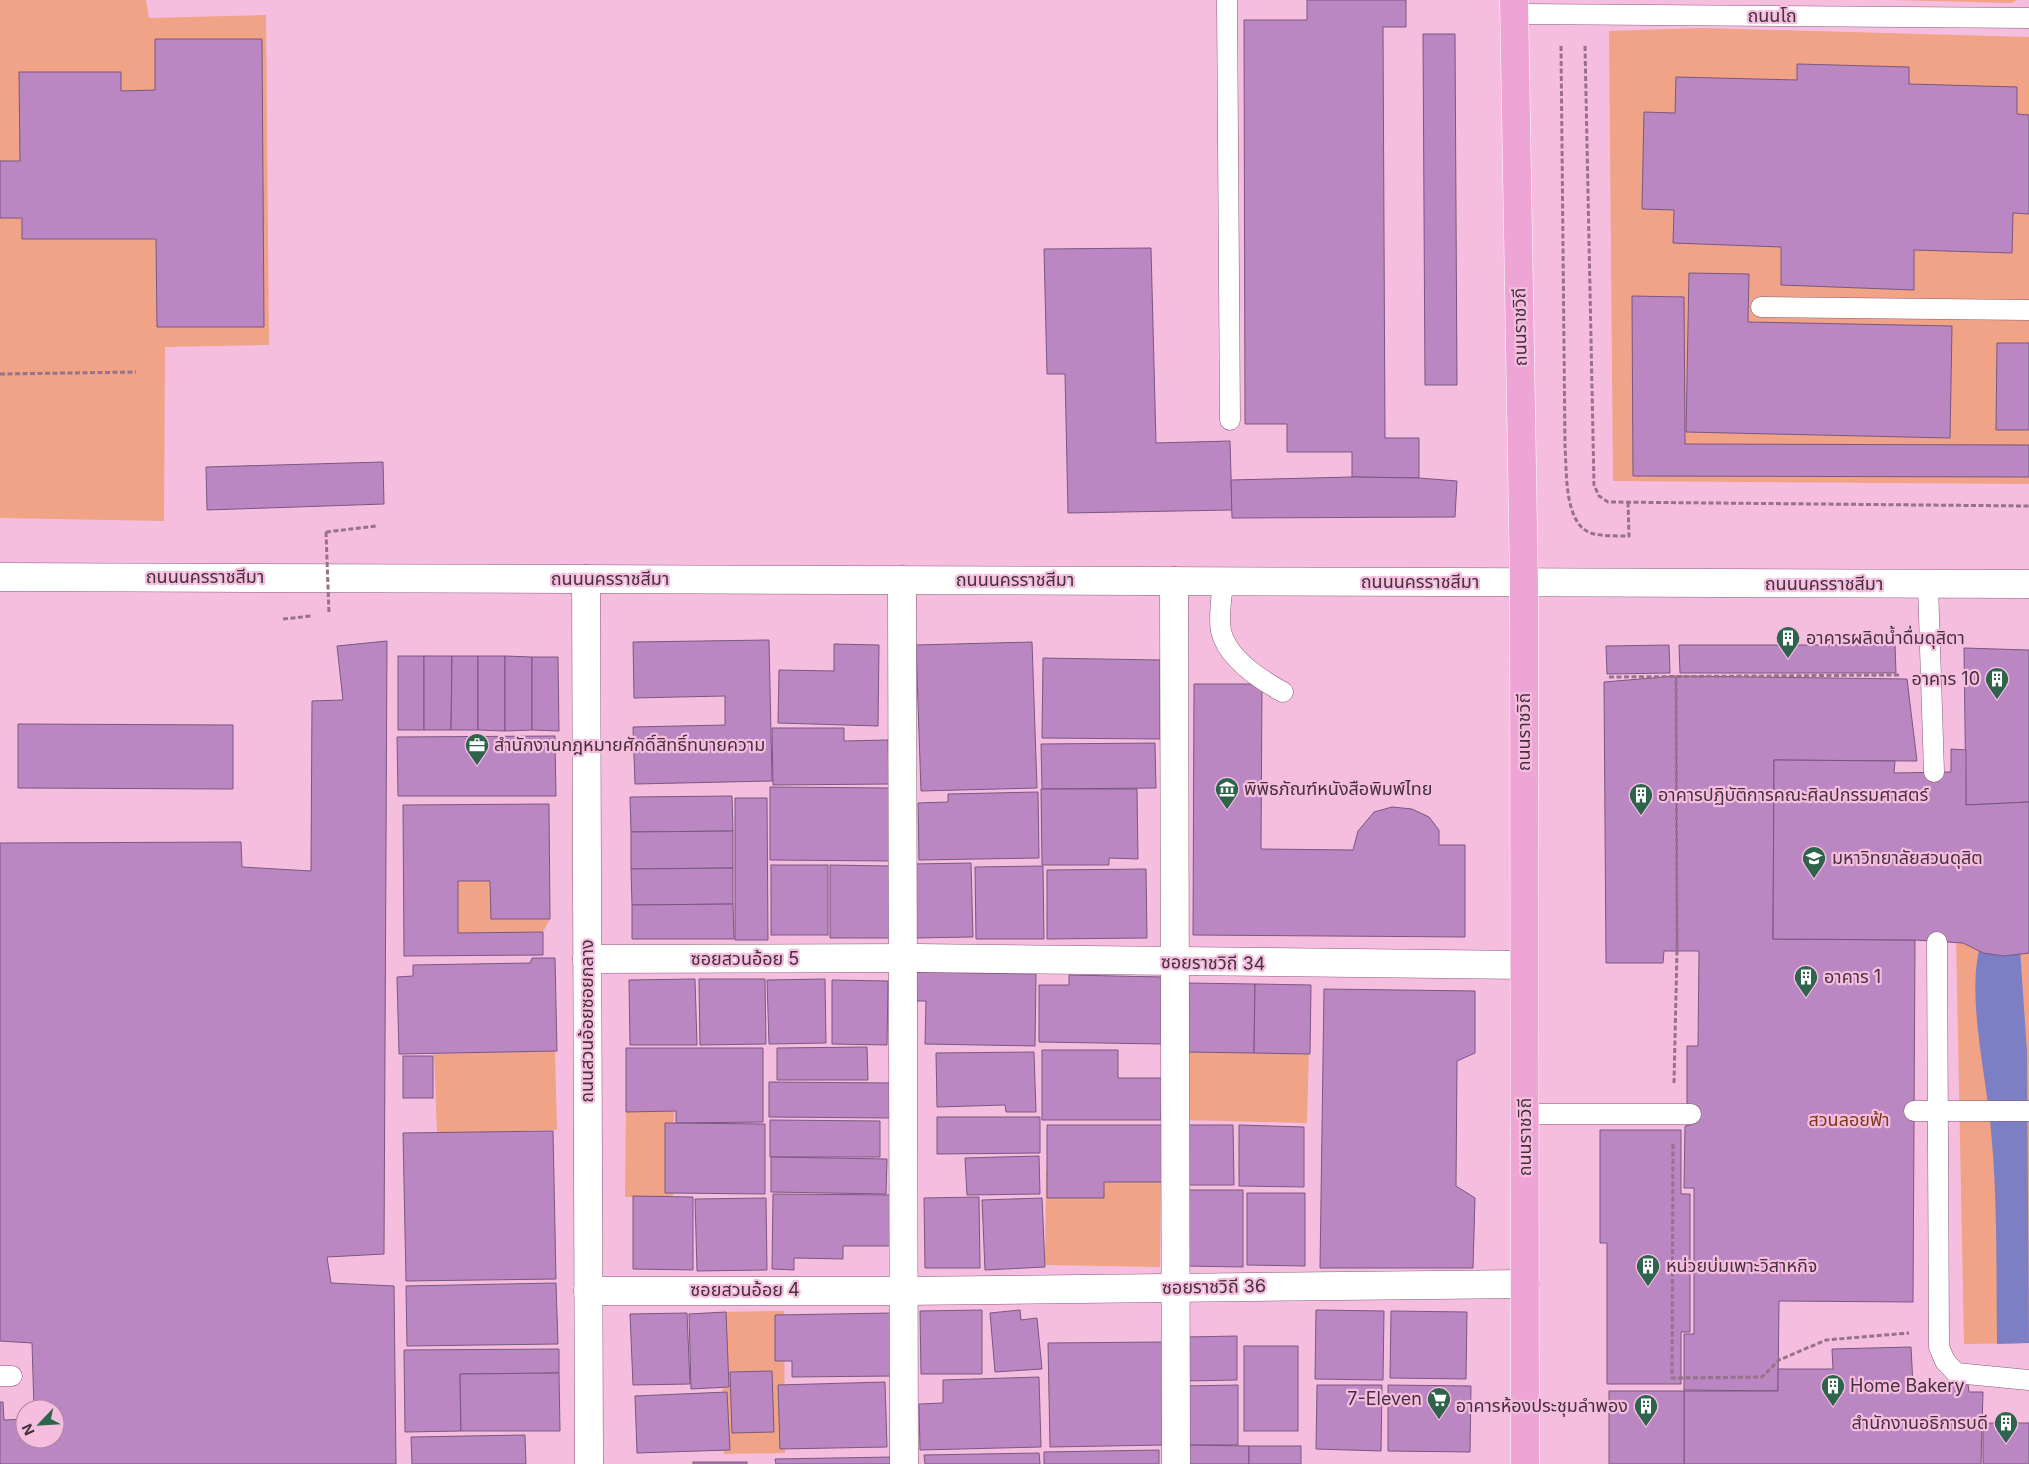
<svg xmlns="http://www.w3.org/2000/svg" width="2029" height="1464" font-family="Inter,'Noto Sans Thai',sans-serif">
<rect width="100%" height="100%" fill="#f5bedf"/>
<!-- green -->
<g fill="#f0a386">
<polygon points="0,0 146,0 149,18 266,15 269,345 165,347 164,521 0,518"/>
<polygon points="1893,0 2017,0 2012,3"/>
<polygon points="1701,28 2029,37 2029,484 1613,481 1609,31"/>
<polygon points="458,881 490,881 491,919 550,919 543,932 458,933"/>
<polygon points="2029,933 2029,1343 1964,1344 1956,934"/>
<polygon points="1186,1043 1309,1047 1307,1123 1184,1120"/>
<polygon points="555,1051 557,1130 437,1133 434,1054"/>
<polygon points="626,1102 674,1103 673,1197 625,1197"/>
<polygon points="1046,1170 1161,1172 1160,1267 1045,1265"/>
<polygon points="784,1311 785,1453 724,1454 721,1312"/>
</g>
<!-- water -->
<path fill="#7d7fc4" d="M2019,933l8,119 2,291 -32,1c-1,-74 1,-149 -7,-223 -5,-50 -23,-127 -10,-174z"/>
<!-- building -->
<g fill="#ba87c3" stroke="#7a5780">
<polygon points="1307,0 1406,0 1406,27 1383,27 1385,438 1419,438 1419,478 1352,477 1352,452 1287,452 1287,424 1245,424 1244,20 1307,20"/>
<polygon points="1423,34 1455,34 1457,385 1425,385"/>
<polygon points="155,39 262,39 264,327 157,327 156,239 22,239 22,218 0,218 0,161 20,161 19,72 121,72 121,91 155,90"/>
<polygon points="1797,64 1909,67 1909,84 2017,87 2017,114 2029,115 2029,214 2013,213 2012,253 1914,250 1914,290 1781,285 1781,247 1673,243 1674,210 1642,209 1644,112 1675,113 1676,77 1797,80"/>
<polygon points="1151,248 1156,443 1230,441 1232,510 1068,513 1065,374 1047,374 1044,249"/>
<polygon points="1689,273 1749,274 1748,322 1952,326 1950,438 1686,432"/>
<polygon points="1632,296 1684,297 1685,444 2029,445 2029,477 1633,476"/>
<polygon points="1997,343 2029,343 2029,430 1996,430"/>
<polygon points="383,462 384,504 207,510 206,467"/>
<polygon points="1352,477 1419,478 1457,481 1455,517 1232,518 1231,480"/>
<polygon points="769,640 772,781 635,784 633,727 725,725 725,696 634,698 633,642"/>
<polygon points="387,641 384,1254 327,1257 331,1283 394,1286 396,1464 0,1464 0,1402 3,1402 4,1420 25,1419 25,1439 55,1439 55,1409 34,1409 32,1343 0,1341 0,843 241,842 242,867 311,871 312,701 343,700 337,646"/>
<polygon points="1032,642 1037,788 921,791 916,645"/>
<polygon points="834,644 879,645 878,726 778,723 779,670 834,671"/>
<polygon points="1669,645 1670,673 1607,674 1606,646"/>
<polygon points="1679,645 1895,645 1896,673 1680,673"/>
<polygon points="1964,648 2029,650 2029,802 1966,805"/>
<rect x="398" y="656" width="26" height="74"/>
<polygon points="424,656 452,656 451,730 424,730"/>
<polygon points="452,656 478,656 478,730 451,730"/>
<polygon points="478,656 505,656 505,731 478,730"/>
<polygon points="505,656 532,657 532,730 505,731"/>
<polygon points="532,657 558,657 559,731 532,730"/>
<polygon points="1043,658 1160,660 1160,739 1042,738"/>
<polygon points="1676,676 1907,679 1917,761 1774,760 1773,939 1915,940 1913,1302 1779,1301 1778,1391 1684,1390 1684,1334 1694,1334 1694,1188 1684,1188 1685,1126 1691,1125 1691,1114 1687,1104 1687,1046 1698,1046 1699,951 1677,951"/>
<polygon points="1676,676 1677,951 1664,951 1663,963 1606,963 1604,682"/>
<polygon points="1194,684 1262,684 1261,849 1353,850 1358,831 1374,812 1392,807 1412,809 1429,817 1439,830 1439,845 1465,845 1465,937 1193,935"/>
<polygon points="18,724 233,725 233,789 18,788"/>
<polygon points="772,728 844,728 844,741 888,740 889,784 773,785"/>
<polygon points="555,736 556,796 398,796 397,737"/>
<polygon points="1155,743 1156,788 1042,789 1041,744"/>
<polygon points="1951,749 1966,750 1966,805 2029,802 2029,953 2004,956 1983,953 1963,943 1915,940 1773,939 1774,760 1895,761 1894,773 1951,772"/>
<polygon points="770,787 890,788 890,861 770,860"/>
<polygon points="1041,789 1137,789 1138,859 1109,858 1109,865 1042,865"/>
<polygon points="1038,792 1039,858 919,860 918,803 948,802 948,794"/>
<polygon points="732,796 733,831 631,832 630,797"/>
<polygon points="735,798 767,798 768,940 735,940"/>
<polygon points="549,804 550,919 491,919 490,881 458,881 458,933 543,932 543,955 404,956 403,805"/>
<polygon points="733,831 733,868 631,869 631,832"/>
<polygon points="971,863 973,937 916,938 913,864"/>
<rect x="771" y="865" width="57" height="70"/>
<polygon points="830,865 890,866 891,938 830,938"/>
<polygon points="1043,866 1044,939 976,939 975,867"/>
<polygon points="733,868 733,904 632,905 631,869"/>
<polygon points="1146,869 1147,938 1047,939 1047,870"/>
<polygon points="733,904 734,939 632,939 632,905"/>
<polygon points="532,958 555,958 557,1051 399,1054 397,977 413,976 413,965 530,963"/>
<polygon points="911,972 1036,974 1035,1046 925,1044 926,1001 911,1001"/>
<polygon points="1069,975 1163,977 1162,1044 1039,1042 1039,985 1069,985"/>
<polygon points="695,979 697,1045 630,1045 629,980"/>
<polygon points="699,979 765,979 766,1044 700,1045"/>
<polygon points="825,979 826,1043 769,1044 767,980"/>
<polygon points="832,980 888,981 887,1045 832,1044"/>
<polygon points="1187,983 1255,984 1254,1053 1187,1052"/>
<polygon points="1255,984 1311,985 1310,1054 1254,1053"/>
<polygon points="1324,989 1475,991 1475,1053 1457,1061 1456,1186 1475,1198 1473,1268 1320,1268"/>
<polygon points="867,1047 868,1080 777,1080 777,1048"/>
<polygon points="626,1048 763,1048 763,1122 676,1123 676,1111 626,1112"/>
<polygon points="1042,1050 1118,1050 1118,1078 1162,1078 1161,1120 1042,1120"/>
<polygon points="1034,1052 1036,1112 1006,1112 1005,1105 937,1107 936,1053"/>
<rect x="403" y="1056" width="30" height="42"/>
<polygon points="769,1082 892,1083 892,1118 769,1117"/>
<polygon points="937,1117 1040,1117 1040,1153 937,1154"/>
<polygon points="770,1120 880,1121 880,1157 770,1157"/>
<polygon points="665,1123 765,1124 765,1194 665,1193"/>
<polygon points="1047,1125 1162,1125 1162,1182 1104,1182 1104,1198 1047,1198"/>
<polygon points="1183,1125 1233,1125 1234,1185 1183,1185"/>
<polygon points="1239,1125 1304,1127 1304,1187 1239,1186"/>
<polygon points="1600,1130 1681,1130 1681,1194 1690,1194 1690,1332 1681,1332 1681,1384 1607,1384 1607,1243 1600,1243"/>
<polygon points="553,1131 556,1279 406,1281 403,1133"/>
<polygon points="1039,1156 1040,1194 967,1195 965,1158"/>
<polygon points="771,1157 887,1159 886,1194 771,1192"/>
<polygon points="1185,1190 1243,1190 1243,1267 1185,1266"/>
<polygon points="1247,1193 1305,1193 1305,1266 1247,1265"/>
<polygon points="773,1194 893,1195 893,1246 843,1246 843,1259 794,1258 794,1270 772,1269"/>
<polygon points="633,1196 693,1197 693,1270 633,1269"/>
<polygon points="979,1197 980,1268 925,1268 924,1198"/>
<polygon points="766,1198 767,1270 697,1271 695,1199"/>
<polygon points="1042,1198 1045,1267 985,1270 982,1200"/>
<polygon points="556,1283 558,1344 407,1346 406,1286"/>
<polygon points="982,1310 982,1374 921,1374 920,1311"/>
<polygon points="1020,1310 1021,1320 1037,1318 1042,1369 995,1372 990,1313"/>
<polygon points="1316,1310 1384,1311 1383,1380 1315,1379"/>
<polygon points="1391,1311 1467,1312 1466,1379 1390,1378"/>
<polygon points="726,1312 729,1387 691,1389 689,1314"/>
<polygon points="687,1313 690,1384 633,1385 630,1314"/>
<polygon points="893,1313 894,1376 792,1377 792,1361 775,1361 775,1315"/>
<polygon points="1237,1336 1237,1380 1186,1381 1186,1337"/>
<polygon points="1163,1342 1164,1445 1050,1447 1048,1343"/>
<rect x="1244" y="1346" width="54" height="85"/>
<polygon points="1911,1347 1913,1385 1968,1384 1969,1392 1983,1392 1981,1464 1684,1464 1684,1391 1778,1391 1778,1369 1833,1369 1832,1349"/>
<polygon points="559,1349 559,1373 460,1374 461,1431 405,1432 404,1350"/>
<polygon points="772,1371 774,1432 732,1433 730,1372"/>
<polygon points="559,1373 560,1431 461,1431 460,1374"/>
<polygon points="1039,1377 1041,1447 920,1450 919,1404 943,1403 943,1380"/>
<polygon points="885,1382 887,1447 780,1449 778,1385"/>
<polygon points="1238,1385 1238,1445 1185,1445 1185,1386"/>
<polygon points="1317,1385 1382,1385 1381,1451 1316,1449"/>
<polygon points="1388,1385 1471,1386 1470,1452 1388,1451"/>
<rect x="1609" y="1391" width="75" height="73"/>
<polygon points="727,1392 730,1450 637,1453 635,1396"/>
<rect x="1983" y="1423" width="46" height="41"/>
<polygon points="525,1435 526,1464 412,1464 411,1437"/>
<polygon points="1185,1445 1249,1446 1249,1464 1186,1464"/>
<rect x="1249" y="1446" width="52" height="18"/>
<polygon points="1159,1450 1159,1464 1044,1464 1044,1452"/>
<polygon points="1039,1453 1040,1464 925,1464 924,1455"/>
<polygon points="893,1457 893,1464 776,1464 775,1459"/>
<rect x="693" y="1462" width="54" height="2"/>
</g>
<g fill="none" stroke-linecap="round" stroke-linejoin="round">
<!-- lane casing -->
<g stroke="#8b5a79" stroke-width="21">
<g id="lane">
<polyline points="1227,0 1230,420"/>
<polyline points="1515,14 2029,18"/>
<polyline points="1761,307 2029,310"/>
<path d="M1223,581c-1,16 -5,35 -2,50 6,27 40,49 62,61"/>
<polyline points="1928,585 1934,772"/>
<polyline points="1937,942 1939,1347 1945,1361 1956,1373 2029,1380"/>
<polyline points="1914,1111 2029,1111"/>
<polyline points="1525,1114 1691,1114"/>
<polyline points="0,1376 12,1376"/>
</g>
</g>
<!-- street casing -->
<g stroke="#8b5a79" stroke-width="29">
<g id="street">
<polyline points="586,579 589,1464"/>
<polyline points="902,580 904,1464"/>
<polyline points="1174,581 1176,1464"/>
<polyline points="587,959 917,958 1524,965"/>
<polyline points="588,1291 903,1291 1525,1284"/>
</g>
</g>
<!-- secondary casing -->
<g stroke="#8b5a79" stroke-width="29">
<polyline id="secondary" points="0,577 2029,584"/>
</g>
<!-- primary casing -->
<g stroke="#fff" stroke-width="29">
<polyline id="primary" points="1514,0 1524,583 1525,1464"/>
</g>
<!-- path -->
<g stroke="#977289" stroke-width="3" stroke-dasharray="5 2.5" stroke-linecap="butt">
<path d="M1561,46l4,400c2,24 -2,81 29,88 10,2 24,2 35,2l-1,-34"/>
<polyline points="1585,46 1594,485 1599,496 1608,502 2029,506"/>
<polyline points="0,374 136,372"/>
<polyline points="326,532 376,526"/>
<polyline points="283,619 311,616"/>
<polyline points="1609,677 1900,675"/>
<polyline points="1674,1083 1677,951 1676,676"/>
<polyline points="1673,1144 1672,1378 1762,1377 1779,1360 1826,1340 1909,1333"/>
</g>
<!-- lane -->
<use href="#lane" stroke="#fff" stroke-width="20"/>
<!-- street -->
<use href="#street" stroke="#fff" stroke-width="28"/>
<!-- secondary -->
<use href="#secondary" stroke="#fff" stroke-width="28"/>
<!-- primary -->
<use href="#primary" stroke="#efa4d6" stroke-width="28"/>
<!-- path-bridge -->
<polyline stroke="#977289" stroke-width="3" stroke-dasharray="5 2.5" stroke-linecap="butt" points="326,532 329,614"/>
</g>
<!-- icons -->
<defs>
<g id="building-pin" transform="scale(1.25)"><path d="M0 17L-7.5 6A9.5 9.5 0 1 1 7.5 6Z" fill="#2d644b" stroke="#f5bedf"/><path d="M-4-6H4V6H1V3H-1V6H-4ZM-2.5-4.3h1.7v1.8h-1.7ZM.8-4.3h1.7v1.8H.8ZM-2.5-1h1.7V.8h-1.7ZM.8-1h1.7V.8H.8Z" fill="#fff"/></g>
<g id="office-pin" transform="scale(1.25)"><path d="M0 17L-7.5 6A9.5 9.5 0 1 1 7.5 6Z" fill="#2d644b" stroke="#f5bedf"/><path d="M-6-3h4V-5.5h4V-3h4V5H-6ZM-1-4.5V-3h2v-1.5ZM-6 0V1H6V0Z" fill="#fff"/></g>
<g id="museum-pin" transform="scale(1.25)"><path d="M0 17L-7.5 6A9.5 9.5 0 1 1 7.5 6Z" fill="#2d644b" stroke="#f5bedf"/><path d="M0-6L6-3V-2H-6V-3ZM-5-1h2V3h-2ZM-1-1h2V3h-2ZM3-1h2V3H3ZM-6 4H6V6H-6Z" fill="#fff"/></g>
<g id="university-pin" transform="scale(1.25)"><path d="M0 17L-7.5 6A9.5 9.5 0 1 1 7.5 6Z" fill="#2d644b" stroke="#f5bedf"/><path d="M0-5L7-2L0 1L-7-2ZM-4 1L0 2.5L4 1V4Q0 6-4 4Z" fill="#fff"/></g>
<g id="supermarket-pin" transform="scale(1.25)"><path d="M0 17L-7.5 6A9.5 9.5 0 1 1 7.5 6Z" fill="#2d644b" stroke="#f5bedf"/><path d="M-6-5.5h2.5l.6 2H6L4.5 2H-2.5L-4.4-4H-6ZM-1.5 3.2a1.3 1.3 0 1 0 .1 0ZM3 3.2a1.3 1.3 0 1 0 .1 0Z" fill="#fff"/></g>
</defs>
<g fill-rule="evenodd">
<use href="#building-pin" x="1788" y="638"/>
<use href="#building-pin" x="1997" y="679"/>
<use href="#office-pin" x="477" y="745"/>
<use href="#museum-pin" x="1227" y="789"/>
<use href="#building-pin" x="1641" y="795"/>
<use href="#university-pin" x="1814" y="858"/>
<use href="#building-pin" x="1806" y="977"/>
<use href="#building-pin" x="1648" y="1266"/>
<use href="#building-pin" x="1833" y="1386"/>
<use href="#supermarket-pin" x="1439" y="1399"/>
<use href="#building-pin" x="1646" y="1406"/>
<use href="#building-pin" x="2006" y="1423"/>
</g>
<g text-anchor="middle" stroke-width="4.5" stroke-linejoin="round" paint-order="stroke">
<!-- street labels -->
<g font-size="18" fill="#46303e" stroke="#f5bedf">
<text x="1772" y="22">ถนนโถ</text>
<text transform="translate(1520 327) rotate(-91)" y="6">ถนนราชวิถี</text>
<text x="205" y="583">ถนนนครราชสีมา</text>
<text x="610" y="585">ถนนนครราชสีมา</text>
<text x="1015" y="586">ถนนนครราชสีมา</text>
<text x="1420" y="588">ถนนนครราชสีมา</text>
<text x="1824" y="590">ถนนนครราชสีมา</text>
<text transform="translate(1524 732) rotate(-90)" y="6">ถนนราชวิถี</text>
<text x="745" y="965">ซอยสวนอ้อย 5</text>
<text transform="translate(1213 963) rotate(1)" y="6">ซอยราชวิถี 34</text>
<text transform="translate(587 1021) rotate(-90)" y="6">ถนนสวนอ้อยซอยกลาง</text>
<text transform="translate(1525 1137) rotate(-90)" y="6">ถนนราชวิถี</text>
<text transform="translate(1214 1287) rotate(-1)" y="6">ซอยราชวิถี 36</text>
<text x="745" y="1296">ซอยสวนอ้อย 4</text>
</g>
<!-- poi labels -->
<g font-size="18" fill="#46303e" stroke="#f5bedf" text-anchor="start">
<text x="1806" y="644">อาคารผลิตน้ำดื่มดุสิตา</text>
<text x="1980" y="685" text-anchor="end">อาคาร 10</text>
<text x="494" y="751">สำนักงานกฎหมายศักดิ์สิทธิ์ทนายความ</text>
<text x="1244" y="795">พิพิธภัณฑ์หนังสือพิมพ์ไทย</text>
<text x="1658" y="801">อาคารปฏิบัติการคณะศิลปกรรมศาสตร์</text>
<text x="1832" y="864">มหาวิทยาลัยสวนดุสิต</text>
<text x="1824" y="983">อาคาร 1</text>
<text x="1666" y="1272">หน่วยบ่มเพาะวิสาหกิจ</text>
<text x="1850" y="1392">Home Bakery</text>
<text x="1422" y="1405" text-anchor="end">7-Eleven</text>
<text x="1628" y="1412" text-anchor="end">อาคารห้องประชุมลำพอง</text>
<text x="1988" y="1429" text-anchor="end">สำนักงานอธิการบดี</text>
</g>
<!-- park labels -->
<g font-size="18" fill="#7d3619" stroke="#f5bedf">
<text x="1849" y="1126">สวนลอยฟ้า</text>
</g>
</g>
<!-- north arrow -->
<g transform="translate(40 1424) rotate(245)"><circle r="24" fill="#f5bedf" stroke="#af859f"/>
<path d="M0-4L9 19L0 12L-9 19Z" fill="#2d644b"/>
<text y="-8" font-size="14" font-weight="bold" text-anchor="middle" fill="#46303e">N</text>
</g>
</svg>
